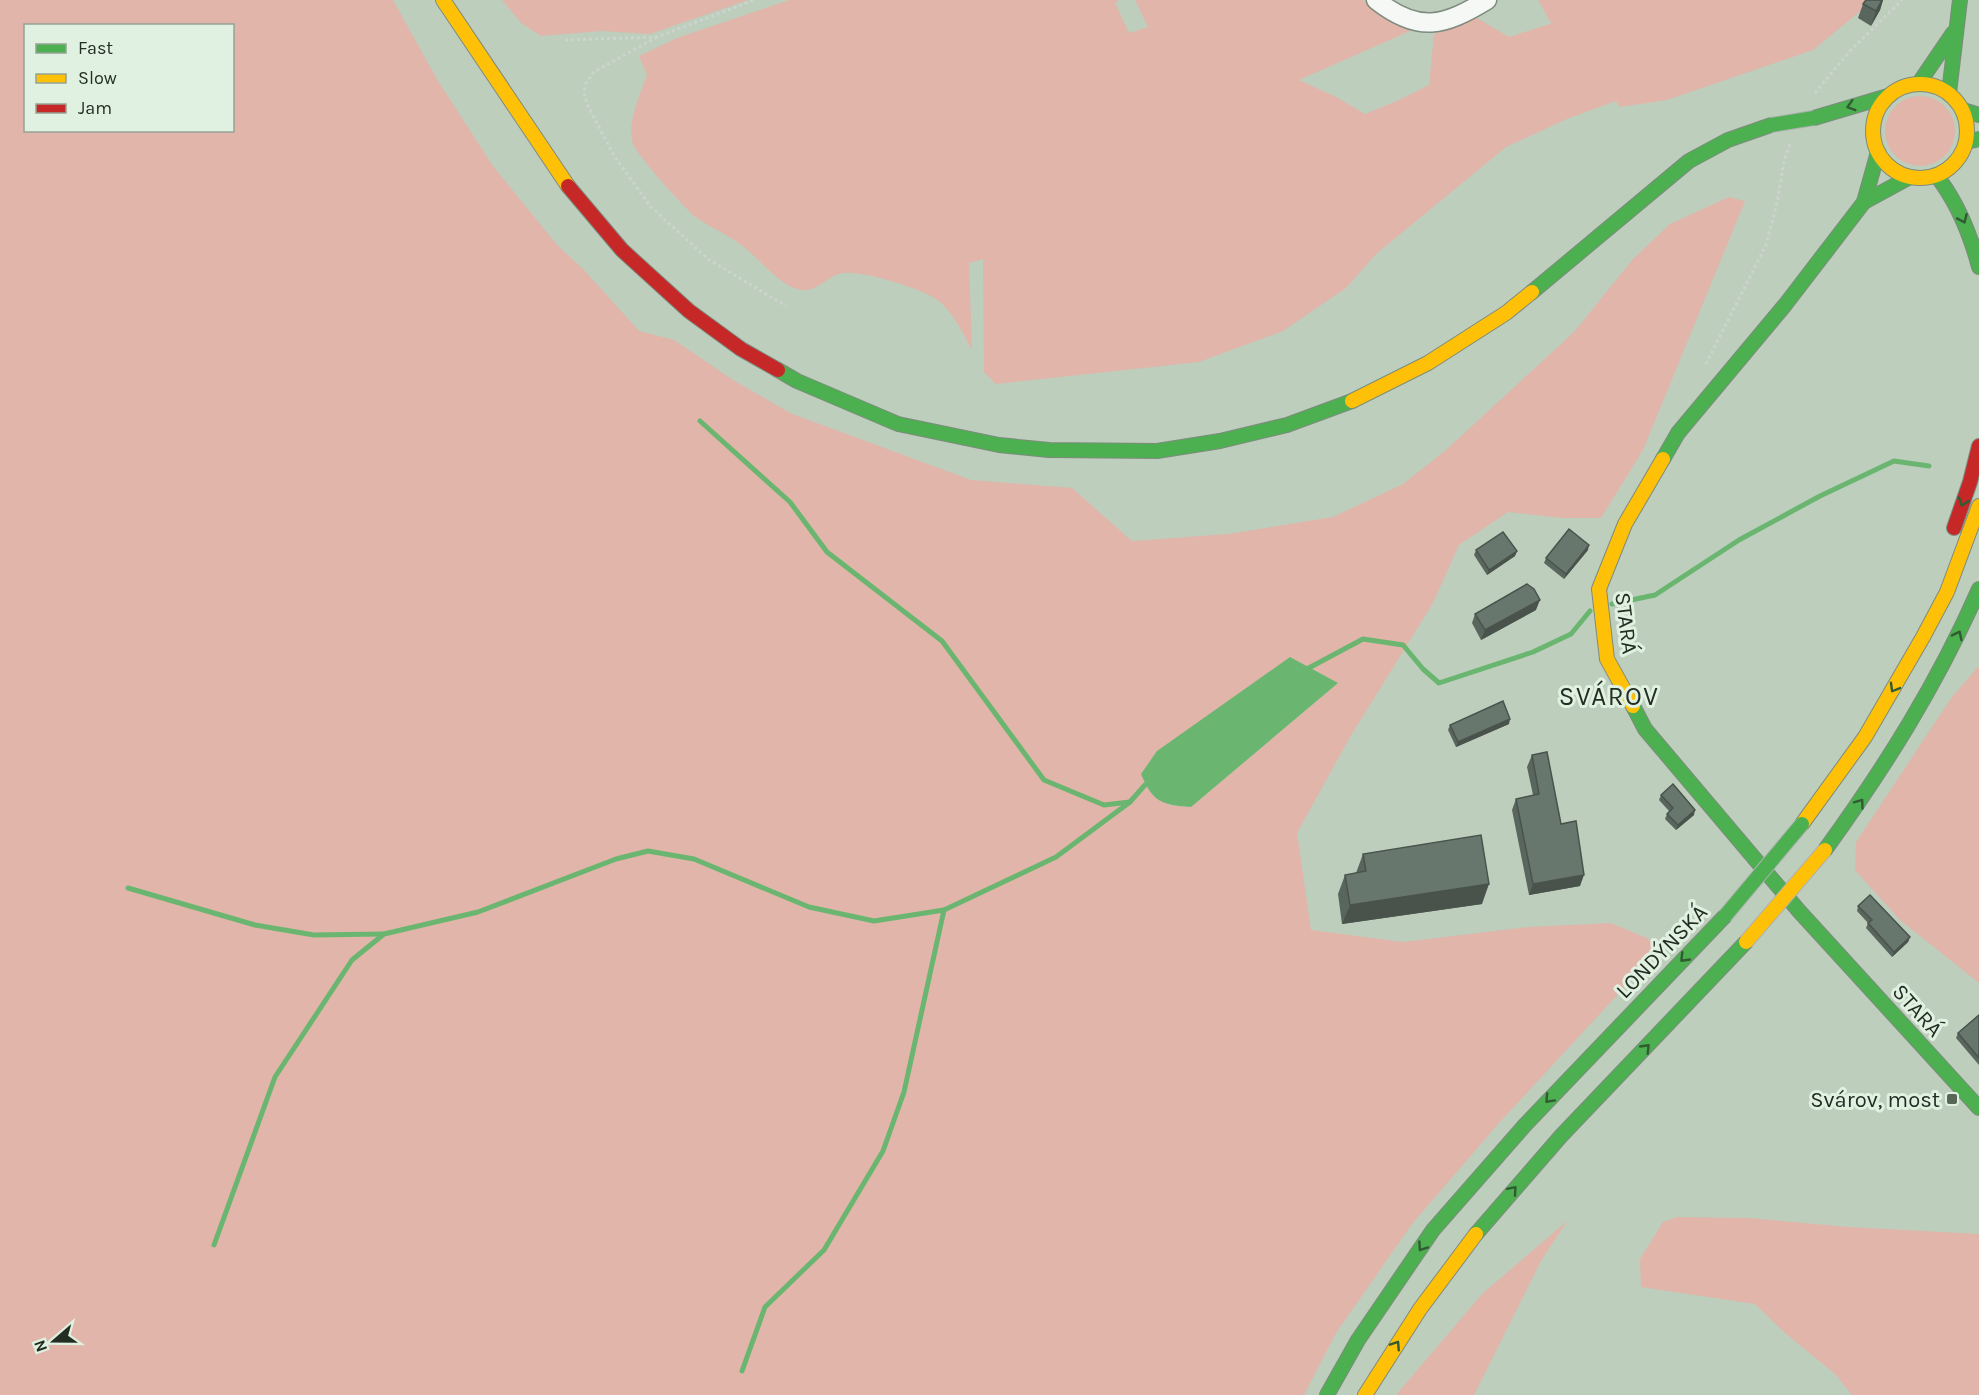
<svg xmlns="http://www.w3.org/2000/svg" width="1979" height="1395" font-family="Karla,sans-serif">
<rect width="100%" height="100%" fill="#bdcebd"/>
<!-- green -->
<g fill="#e1b5a9" fill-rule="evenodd">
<path d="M0,0h393l45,81 55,85 64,79 27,25 55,61 35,9 59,40 57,33 181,67 101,8 60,53 96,-7 105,-17 70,-33 43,-34 128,-118 59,-73 37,-35 59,-27 16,4 -102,249 -42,68h-39l-54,-6 -49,33 -26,58 -83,134 -53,96 14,97 92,12 126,-15 82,-4 38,16 8,13 -158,171 -87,101 -76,109 -32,62h-1304zM26,26h206v104h-206zM1289,657l49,26 -147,124 -23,-2z"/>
<polygon points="502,0 748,0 650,34 601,31 541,36 521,23"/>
<path d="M789,0h330l-4,3 14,30 19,-6 -13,-27h227l48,31 -111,49 39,18 27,16 34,-14 30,-15 5,-51 43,-16 32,19 47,-15 -5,1 -13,-23h331l-6,9 -50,41 -146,50 -47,7 -4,-6 -47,17 -63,29 -130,107 -30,34 -63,43 -84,31 -203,22 -12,-12 -1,-113 -14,4 3,87c-9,-16 -18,-37 -33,-49 -14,-12 -78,-31 -96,-28 -16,2 -27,22 -46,16 -21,-7 -39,-32 -57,-45 -13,-10 -29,-16 -43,-26 -11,-8 -57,-60 -63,-72 -9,-19 6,-52 13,-71l-8,-19 38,-18z"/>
<circle cx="1920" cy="131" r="35"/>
<polygon points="1979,666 1979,983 1900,920 1855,870 1856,842 1952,697"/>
<polygon points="1677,1217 1749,1218 1848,1227 1979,1234 1979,1395 1852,1395 1835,1374 1784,1332 1755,1304 1641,1287 1640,1259 1663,1222"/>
<polygon points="1567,1221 1541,1261 1474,1395 1396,1395 1482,1294"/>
</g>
<!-- water -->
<path fill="#6ab671" d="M1290,657l48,26 -147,124c-30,-2 -38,-5 -50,-33l16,-23z"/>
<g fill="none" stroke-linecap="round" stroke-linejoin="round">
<!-- stream -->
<g stroke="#6ab671" stroke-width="5">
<polyline points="700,421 790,502 827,552 942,641 1044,780 1104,805 1130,802"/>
<polyline points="1612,604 1655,595 1739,540 1820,496 1894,461 1929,466"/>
<polyline points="1305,670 1363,639 1403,645 1423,669 1439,683 1533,652 1571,634 1590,611"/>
<polyline points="128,888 255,925 314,935 384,934"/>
<polyline points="214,1245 275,1077 352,960 384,934 478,912 616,859 648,851 694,859 809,907 874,921 944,910 1056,857 1130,802 1144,786 1151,780"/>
<polyline points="742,1371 765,1307 824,1250 883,1151 904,1092 944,910"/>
</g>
<!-- street casing -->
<g stroke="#7e8b7e" stroke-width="21">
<path id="street" d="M1376,0c43,34 68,26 111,0"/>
</g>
<!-- fast casing -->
<g stroke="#7e8b7e" stroke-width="16">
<g id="fast">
<polyline points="1919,83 1953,33"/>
<polyline points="1949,93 1960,0"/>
<polyline points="1963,110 1979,115"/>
<polyline points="1814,118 1888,96"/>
<polyline points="1966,142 1979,139"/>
<path d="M1936,175c22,28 34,58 43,92"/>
<polyline points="1864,202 1910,177"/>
<polyline points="1532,292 1689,161 1728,140 1771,125"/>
<polyline points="778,370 797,381 898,424 999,445 1049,450 1157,451 1220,441 1287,425 1352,401"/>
<polyline points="1663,459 1678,433 1785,305 1864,202 1878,152"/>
<polyline points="1633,706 1645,729 1799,911 1979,1108"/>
<path d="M1825,850c60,-83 113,-167 154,-261"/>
<polyline points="1476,1234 1561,1136 1746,942"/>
<polyline points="1327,1395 1358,1340 1433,1230 1525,1125 1725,916"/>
</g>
</g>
<!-- slow casing -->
<g stroke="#7e8b7e" stroke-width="16">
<g id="slow">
<polyline points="443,0 568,186"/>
<circle cx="1920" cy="131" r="47"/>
<polyline points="1352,401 1428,363 1506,313 1532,292"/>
<polyline points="1633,706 1607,659 1599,589 1625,524 1663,459"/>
<polyline points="1802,824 1865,737 1923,637 1947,592 1979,506"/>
<polyline points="1365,1395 1420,1309 1476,1234"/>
</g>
</g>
<!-- jam casing -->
<g stroke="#7e8b7e" stroke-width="16">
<g id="jam">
<polyline points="568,186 622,250 689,311 741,349 778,370"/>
<polyline points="1954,528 1970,482 1979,446"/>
</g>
</g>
<!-- path -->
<g stroke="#cdd3cd" stroke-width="3" stroke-dasharray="3 3" stroke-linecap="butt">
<polyline points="657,37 594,72 586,83 584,93 587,104 614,156 651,207 708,259 786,306"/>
<polyline points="565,40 657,37 754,0"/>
<polyline points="1815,93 1849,52 1902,0"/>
<polyline points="1706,364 1766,245 1777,203 1784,161 1790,144"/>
</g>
<!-- street -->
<use href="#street" stroke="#f5f8f5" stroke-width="18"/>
<!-- fast -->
<use href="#fast" stroke="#4caf50" stroke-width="14"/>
<!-- slow -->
<use href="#slow" stroke="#ffc107" stroke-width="14"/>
<!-- jam -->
<use href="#jam" stroke="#c62828" stroke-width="14"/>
<!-- fast-bridge casing -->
<g stroke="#afb0b0" stroke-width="16" stroke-linecap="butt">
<g id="fast-bridge">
<polyline points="1771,125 1814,118"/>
<polyline points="1725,916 1802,824"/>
</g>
</g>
<!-- slow-bridge casing -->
<g stroke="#afb0b0" stroke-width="16" stroke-linecap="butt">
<polyline id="slow-bridge" points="1746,942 1825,850"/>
</g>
<!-- fast-bridge -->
<use href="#fast-bridge" stroke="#4caf50" stroke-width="14"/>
<!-- slow-bridge -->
<use href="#slow-bridge" stroke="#ffc107" stroke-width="14"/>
</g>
<!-- wall -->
<g fill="#59665e">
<polygon points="1866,0 1883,0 1880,10 1871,26 1858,18 1863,4"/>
<polygon points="1476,550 1517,551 1515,556 1487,575 1474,555"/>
<polygon points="1588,550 1564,579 1544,563 1546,558"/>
<polygon points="1536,610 1481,640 1472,623 1475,614"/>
<polygon points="1509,724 1456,747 1448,730 1450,725"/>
<polygon points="1532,755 1561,824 1580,886 1529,895 1512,810 1516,799 1533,795 1527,767"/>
<polygon points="1661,795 1694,815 1676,830 1665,819 1667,814 1669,811 1659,800"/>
<polygon points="1363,854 1482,904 1342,924 1338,894 1345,875 1356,873"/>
<polygon points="1858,906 1910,937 1908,942 1892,957 1866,928 1868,923 1857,911"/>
<polygon points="1979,1015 1979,1065 1956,1038 1958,1033"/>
</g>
<!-- shaded-wall -->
<g fill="#49534c">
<polygon points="1882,0 1883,0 1880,10 1871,26 1876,11"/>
<polygon points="1589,545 1588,550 1564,579 1566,574"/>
<polygon points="1517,551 1515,556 1487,575 1489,570"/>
<polygon points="1540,600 1536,610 1481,640 1485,630"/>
<polygon points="1510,719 1509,724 1456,747 1458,742"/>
<polygon points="1695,810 1694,815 1676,830 1678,825"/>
<polygon points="1584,875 1580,886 1529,895 1533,884"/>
<polygon points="1489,884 1482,904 1342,924 1350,905"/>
<polygon points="1910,937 1908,942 1892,957 1894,952"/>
</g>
<!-- building -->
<g fill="#68776d" stroke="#49534c" stroke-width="1.5">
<polygon points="1866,0 1882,0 1876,11 1863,4"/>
<polygon points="1569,529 1589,545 1566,574 1546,558"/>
<polygon points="1503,532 1517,551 1489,570 1476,550"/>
<polygon points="1527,584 1534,589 1540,600 1485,630 1475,614"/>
<polygon points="1503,701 1510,719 1458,742 1450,725"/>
<polygon points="1547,752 1561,824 1576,821 1584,875 1533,884 1516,799 1539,794 1532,755"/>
<polygon points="1673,784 1695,810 1678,825 1667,814 1673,808 1661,795"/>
<polygon points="1481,835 1489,884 1350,905 1345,875 1366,871 1363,854"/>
<polygon points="1870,895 1910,937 1894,952 1868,923 1872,920 1858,906"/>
<polygon points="1979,1015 1979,1058 1958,1033"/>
</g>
<!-- one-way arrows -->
<defs><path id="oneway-chevron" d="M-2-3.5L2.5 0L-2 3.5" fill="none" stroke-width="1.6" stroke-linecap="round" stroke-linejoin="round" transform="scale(1.5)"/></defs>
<g stroke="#315b32">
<use href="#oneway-chevron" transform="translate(1851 106) rotate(163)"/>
<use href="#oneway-chevron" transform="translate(1963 219) rotate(66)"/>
<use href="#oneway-chevron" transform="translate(1963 502) rotate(109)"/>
<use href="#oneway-chevron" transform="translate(1958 635) rotate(-64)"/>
<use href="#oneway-chevron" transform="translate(1894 688) rotate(120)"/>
<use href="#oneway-chevron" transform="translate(1860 803) rotate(-54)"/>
<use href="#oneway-chevron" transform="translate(1684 958) rotate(134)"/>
<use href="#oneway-chevron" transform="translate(1646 1048) rotate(-46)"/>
<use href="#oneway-chevron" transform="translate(1549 1099) rotate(133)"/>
<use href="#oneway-chevron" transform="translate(1513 1190) rotate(-49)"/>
<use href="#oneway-chevron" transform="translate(1422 1247) rotate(124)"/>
<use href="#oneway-chevron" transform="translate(1396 1345) rotate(-57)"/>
</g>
<!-- markers -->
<rect fill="#586658" stroke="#e1f1e1" stroke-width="2" x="1946" y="1093" width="12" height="12" rx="3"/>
<g text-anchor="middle" stroke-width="6" stroke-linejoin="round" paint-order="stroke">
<!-- street labels -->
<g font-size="22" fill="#222e22" stroke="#e1f1e1">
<text transform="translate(1627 623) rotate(83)" y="8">STARÁ</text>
<text transform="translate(1661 951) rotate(-46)" y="8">LONDÝNSKÁ</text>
<text transform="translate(1918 1010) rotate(48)" y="8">STARÁ</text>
</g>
<!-- poi labels -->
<g font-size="22" fill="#222e22" stroke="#e1f1e1" text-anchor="end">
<text x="1940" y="1107">Svárov, most</text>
</g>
<!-- quarter labels -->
<g font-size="26" letter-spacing="1.5" fill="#222e22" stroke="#e1f1e1">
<text x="1609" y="705">SVÁROV</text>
</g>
</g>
<!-- legend -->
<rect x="24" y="24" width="210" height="108" fill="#e1f1e1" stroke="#95a395" stroke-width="1.5"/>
<rect x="36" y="44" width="30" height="9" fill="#4caf50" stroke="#95a395" stroke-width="1.5"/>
<text x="78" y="54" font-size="18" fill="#222e22">Fast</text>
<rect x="36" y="74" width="30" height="9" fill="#ffc107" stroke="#95a395" stroke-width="1.5"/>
<text x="78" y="84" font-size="18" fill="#222e22">Slow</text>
<rect x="36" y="104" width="30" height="9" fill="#c62828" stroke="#95a395" stroke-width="1.5"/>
<text x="78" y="114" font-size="18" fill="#222e22">Jam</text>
<!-- north arrow -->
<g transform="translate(54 1341) rotate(250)" stroke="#e1f1e1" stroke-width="4.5" paint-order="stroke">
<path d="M0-4.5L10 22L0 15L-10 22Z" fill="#222e22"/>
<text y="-9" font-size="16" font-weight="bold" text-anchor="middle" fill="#222e22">N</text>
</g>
</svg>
